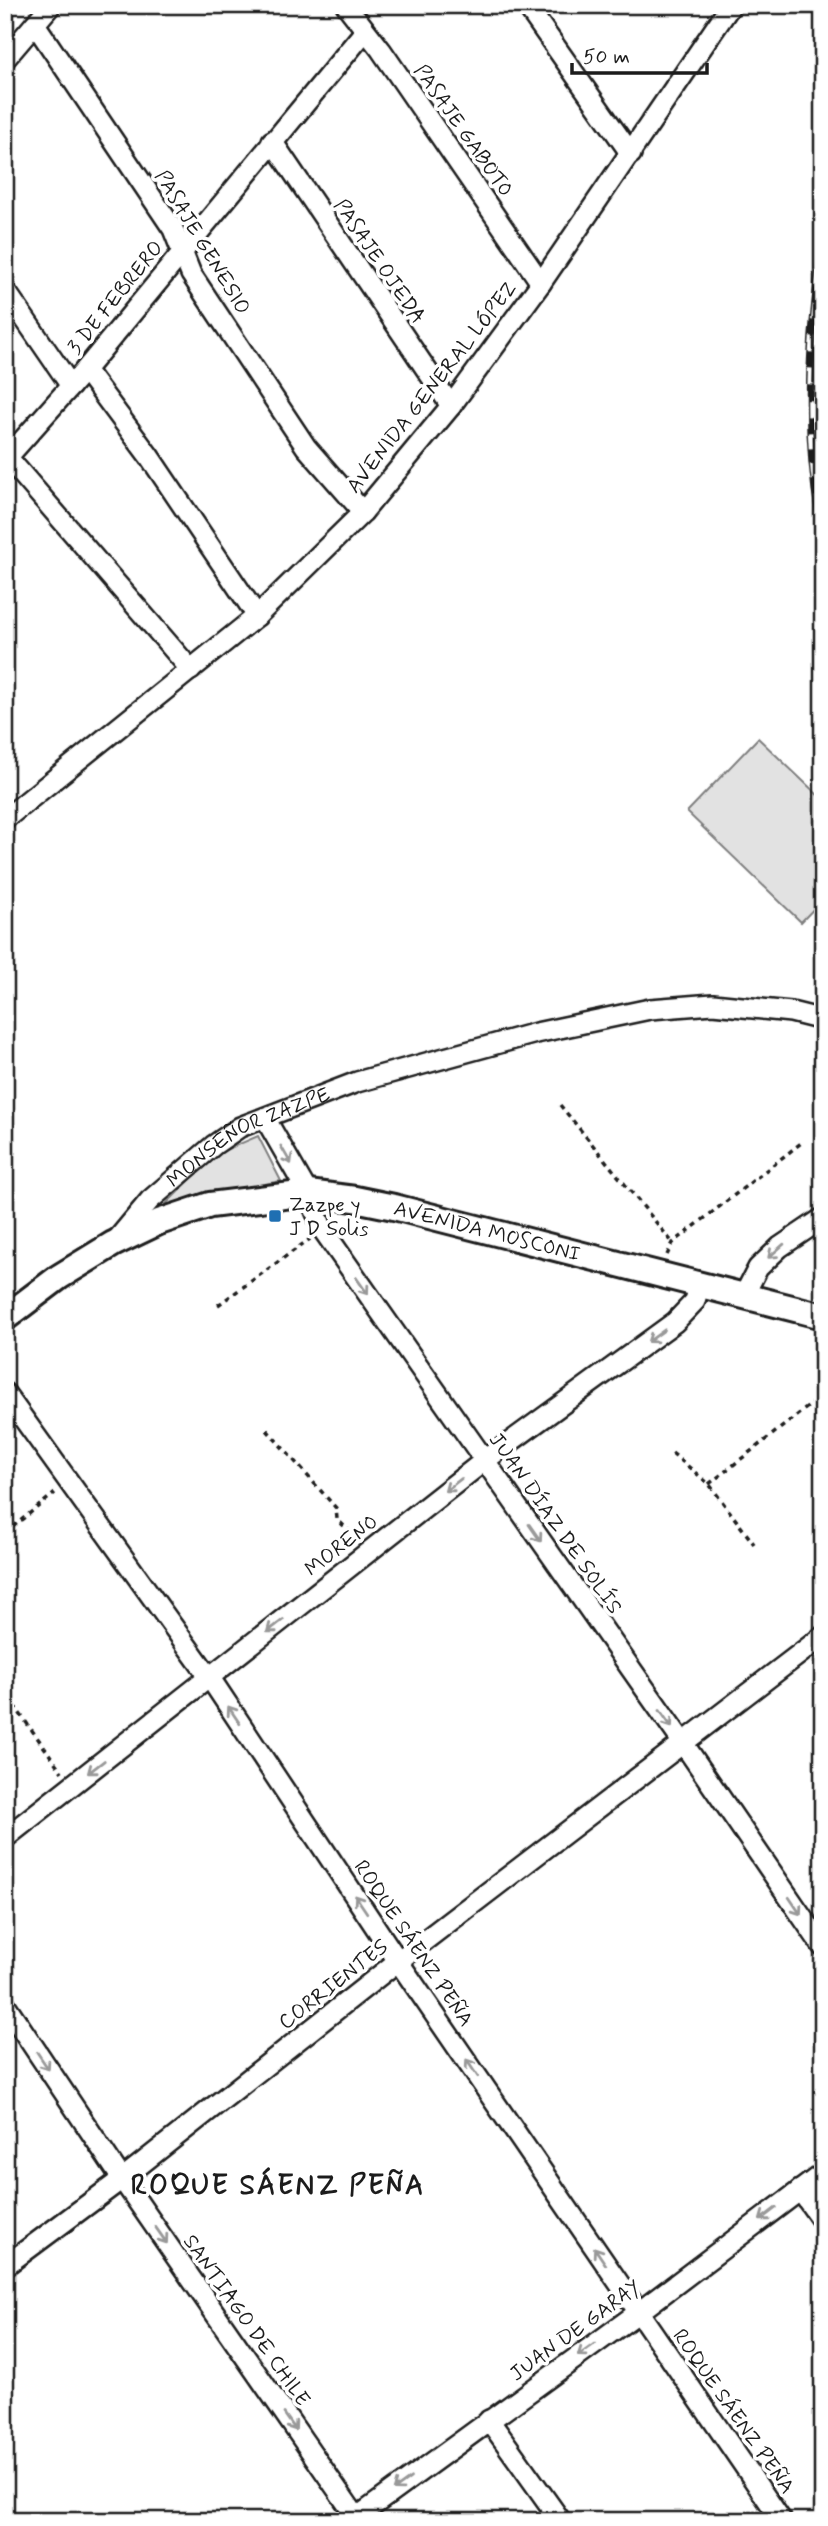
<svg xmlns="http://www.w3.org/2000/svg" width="828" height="2526" font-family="Mynerve,sans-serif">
<rect width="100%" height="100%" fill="#fff"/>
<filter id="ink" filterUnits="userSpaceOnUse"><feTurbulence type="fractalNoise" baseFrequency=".0143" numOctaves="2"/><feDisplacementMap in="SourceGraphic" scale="14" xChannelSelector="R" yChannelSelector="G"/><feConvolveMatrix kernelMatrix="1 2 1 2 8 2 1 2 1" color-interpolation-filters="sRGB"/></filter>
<g filter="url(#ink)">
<!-- green -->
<g fill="#e2e2e2" stroke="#7f7f7f" stroke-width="2">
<polygon points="758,738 823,800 823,899 801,922 687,812"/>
<polygon points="258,1136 281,1181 200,1196 160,1210 216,1154"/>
</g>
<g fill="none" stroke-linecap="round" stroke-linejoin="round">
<!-- minor casing -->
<g stroke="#1c1c1c" stroke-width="24">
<g id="minor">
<polyline points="346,5 381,50 541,283"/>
<polyline points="526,5 631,154"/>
<polyline points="35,24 173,229 191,274 306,447 363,512"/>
<polyline points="5,59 51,5"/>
<polyline points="272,141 451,406"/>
<polyline points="5,290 71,386"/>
<polyline points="85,370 149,456 257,616"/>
<polyline points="8,458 191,670"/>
<polyline points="5,460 85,370 365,31"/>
<polyline points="5,819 257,616 363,512 451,406 541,283 731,5"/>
<polyline points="265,1118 308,1193 323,1230 683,1743 823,1947"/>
<path id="s1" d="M115,1242l35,-42 64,-55 26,-18 117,-45 179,-49 114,-24 63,-5 78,8 32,8"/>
<polyline points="743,1297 758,1268 780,1247 823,1218"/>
<polyline points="5,1393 210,1678 398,1961 782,2521"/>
<polyline points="5,1838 484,1461 675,1322 695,1301 699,1286"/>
<polyline points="5,2004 122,2179 359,2521"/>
<polyline points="800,2190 823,2222"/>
<polyline points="5,2266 122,2179 398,1961 823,1636"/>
<polyline points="489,2420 561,2521"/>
<polyline points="352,2521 639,2312 823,2173"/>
</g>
</g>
<!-- tertiary casing -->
<g stroke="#1c1c1c" stroke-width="30">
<g id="tertiary">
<path id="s2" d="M5,1318l54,-41 54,-33 46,-22 51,-17 98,-12 47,6 39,8 429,109"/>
</g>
</g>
<!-- path -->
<g stroke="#1c1c1c" stroke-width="3.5" stroke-dasharray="5 5" stroke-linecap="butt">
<polyline points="560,1105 673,1243"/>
<polyline points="667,1255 673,1243 801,1143"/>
<polyline points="218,1305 310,1239"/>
<polyline points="267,1430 336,1508 337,1519 358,1540"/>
<polyline points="672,1453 709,1484 754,1544"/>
<polyline points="709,1484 823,1395"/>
<polyline points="5,1533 55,1493"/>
<polyline points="8,1697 62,1772"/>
</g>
<!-- minor -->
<use href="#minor" stroke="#fff" stroke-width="19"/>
<!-- tertiary -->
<use href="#tertiary" stroke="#fff" stroke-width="24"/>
<!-- rail casing -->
<g stroke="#1c1c1c" stroke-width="8">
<path id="rail" d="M823,241c-14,97 -21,196 0,292"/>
</g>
<!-- rail -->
<use href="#rail" stroke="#fff" stroke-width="5" stroke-dasharray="16" stroke-linecap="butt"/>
</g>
<!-- one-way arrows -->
<defs><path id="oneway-shaft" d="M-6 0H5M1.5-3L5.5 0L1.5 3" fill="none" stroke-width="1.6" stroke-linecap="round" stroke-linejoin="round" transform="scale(1.75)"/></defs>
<g stroke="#999">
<use href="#oneway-shaft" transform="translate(286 1155) rotate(60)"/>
<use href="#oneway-shaft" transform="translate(776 1251) rotate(139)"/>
<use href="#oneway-shaft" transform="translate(362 1286) rotate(55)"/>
<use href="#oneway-shaft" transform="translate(656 1336) rotate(144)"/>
<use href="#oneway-shaft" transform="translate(453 1485) rotate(142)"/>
<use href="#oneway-shaft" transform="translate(535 1533) rotate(55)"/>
<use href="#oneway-shaft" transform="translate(275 1626) rotate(142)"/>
<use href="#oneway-shaft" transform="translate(234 1715) rotate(-124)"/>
<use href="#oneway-shaft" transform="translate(666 1719) rotate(55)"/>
<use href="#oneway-shaft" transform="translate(96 1767) rotate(142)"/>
<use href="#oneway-shaft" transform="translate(361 1904) rotate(-124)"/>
<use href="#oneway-shaft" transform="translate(795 1906) rotate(56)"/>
<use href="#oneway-shaft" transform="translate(43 2061) rotate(56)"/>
<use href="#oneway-shaft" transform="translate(472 2068) rotate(-124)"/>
<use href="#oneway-shaft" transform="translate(768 2214) rotate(143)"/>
<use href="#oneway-shaft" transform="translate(161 2235) rotate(55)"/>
<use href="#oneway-shaft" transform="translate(600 2256) rotate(-124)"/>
<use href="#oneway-shaft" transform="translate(586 2350) rotate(144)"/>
<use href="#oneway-shaft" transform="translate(290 2422) rotate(55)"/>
<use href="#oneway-shaft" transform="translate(402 2484) rotate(144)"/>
</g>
</g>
<!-- markers -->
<rect fill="#1f6fb2" stroke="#fff" stroke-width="2.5" x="268" y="1209" width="14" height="14" rx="3.5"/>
<g text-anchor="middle" stroke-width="7" stroke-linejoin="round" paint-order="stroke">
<!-- street labels -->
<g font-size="21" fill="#1c1c1c" stroke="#fff">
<text transform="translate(464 130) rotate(55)" y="7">PASAJE GABOTO</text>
<text transform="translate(203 242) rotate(59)" y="7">PASAJE GENESIO</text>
<text transform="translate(380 261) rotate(56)" y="7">PASAJE OJEDA</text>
<text transform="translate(115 297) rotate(-51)" y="7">3 DE FEBRERO</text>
<text transform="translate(431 387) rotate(-52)" y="7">AVENIDA GENERAL LÓPEZ</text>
<text dy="7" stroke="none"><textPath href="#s1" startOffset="173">MONSEÑOR ZAZPE</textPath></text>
<text dy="7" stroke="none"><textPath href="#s2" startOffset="518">AVENIDA MOSCONI</textPath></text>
<text transform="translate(556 1523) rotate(55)" y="7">JUAN DÍAZ DE SOLÍS</text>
<text transform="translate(341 1545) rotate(-38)" y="7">MORENO</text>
<text transform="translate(414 1943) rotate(56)" y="7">ROQUE SÁENZ PEÑA</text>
<text transform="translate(333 1984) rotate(-38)" y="7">CORRIENTES</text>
<text transform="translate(247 2320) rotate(55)" y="7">SANTIAGO DE CHILE</text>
<text transform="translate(575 2330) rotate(-36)" y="7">JUAN DE GARAY</text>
<text transform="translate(734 2411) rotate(55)" y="7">ROQUE SÁENZ PEÑA</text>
</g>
<!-- poi labels -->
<g font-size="21" fill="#1c1c1c" stroke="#fff" text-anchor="start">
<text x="289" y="1211">Zazpe y<tspan x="289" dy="24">J D Solis</tspan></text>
</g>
<!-- district labels -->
<g font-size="28" font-weight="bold" letter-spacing="2" fill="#1c1c1c" stroke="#fff">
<text x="278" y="2194">ROQUE SÁENZ PEÑA</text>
</g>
</g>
<!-- margin -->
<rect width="828" height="2526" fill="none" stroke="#fff" stroke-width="28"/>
<rect x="14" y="14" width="800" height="2498" fill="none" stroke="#1c1c1c" stroke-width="2.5" filter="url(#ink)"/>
<!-- scale -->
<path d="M572 63v10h135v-10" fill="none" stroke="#1c1c1c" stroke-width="3.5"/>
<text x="583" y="63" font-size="21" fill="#1c1c1c" stroke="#ffffff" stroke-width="5" paint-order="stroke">50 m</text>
</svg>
